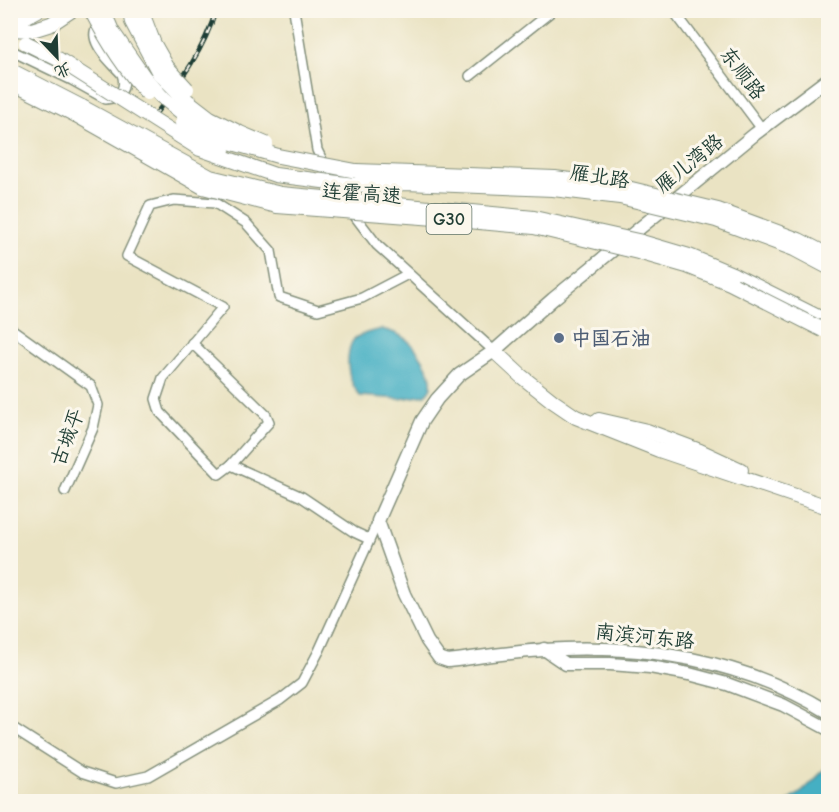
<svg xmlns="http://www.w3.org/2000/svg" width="839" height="812" font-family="'Comic Neue','LXGW WenKai TC',sans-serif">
<rect width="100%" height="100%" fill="#fbf7ec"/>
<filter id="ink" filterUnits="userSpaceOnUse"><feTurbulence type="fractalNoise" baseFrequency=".0167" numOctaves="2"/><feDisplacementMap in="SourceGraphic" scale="12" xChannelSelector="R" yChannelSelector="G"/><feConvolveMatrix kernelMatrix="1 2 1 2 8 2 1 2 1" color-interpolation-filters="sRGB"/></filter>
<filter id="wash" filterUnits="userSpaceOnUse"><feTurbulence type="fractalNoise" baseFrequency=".008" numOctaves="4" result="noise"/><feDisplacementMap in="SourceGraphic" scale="24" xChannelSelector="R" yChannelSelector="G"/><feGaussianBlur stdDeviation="1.35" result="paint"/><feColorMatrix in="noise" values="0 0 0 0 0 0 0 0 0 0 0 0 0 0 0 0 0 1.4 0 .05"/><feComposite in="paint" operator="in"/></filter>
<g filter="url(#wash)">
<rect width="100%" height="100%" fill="#eae3c3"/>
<!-- water -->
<g fill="#44afc3" stroke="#32767c" stroke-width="1.5">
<path d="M382,329c8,2 15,4 22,9 11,6 30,35 27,49 -1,3 -4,5 -5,8l-26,4 -40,-3c-11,-14 -14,-28 -11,-45 1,-5 2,-9 6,-13 8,-5 17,-7 27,-9z"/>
<path d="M828,766v31c-10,8 -26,5 -39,4l14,-10z"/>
</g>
</g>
<g filter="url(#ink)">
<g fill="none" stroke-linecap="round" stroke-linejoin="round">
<!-- minor casing -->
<g stroke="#84907c" stroke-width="12">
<g id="minor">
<polyline points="294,10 317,150 339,195 377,245 494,351"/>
<polyline points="673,10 762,129"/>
<path d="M10,50l62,30 34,19c14,-1 21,-11 16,-25 -9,-10 -33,-31 -26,-45 3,-7 11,-13 17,-19"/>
<polyline points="470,76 553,10"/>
<polyline points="10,328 91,386 98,405 93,428 65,491"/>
<polyline points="192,343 266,415 269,422 231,465"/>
<polyline points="369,539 354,532 302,497 231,465 219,474 160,412 156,399 163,378 223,307 127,256 150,206 174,200 215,203 246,223 271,251 279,297 318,310 362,298 408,274"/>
<polyline points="10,726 82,772 116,783 148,776 280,700 302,683 319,651 378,521"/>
</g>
</g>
<!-- major casing -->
<g stroke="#84907c" stroke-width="15">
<g id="major">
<path d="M828,79l-73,55 -202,165 -59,52 -35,24 -22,24 -15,22 -44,100 26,73 23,47 12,17 9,3c31,-4 63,-9 95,-11 97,-7 201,10 285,62"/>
<polyline points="544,649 566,664 610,664 650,667 689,674 727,684 783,705 828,729"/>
</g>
</g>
<!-- highway casing -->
<g stroke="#84907c" stroke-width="16">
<g id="highway">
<polyline points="10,21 23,18 38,10"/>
<polyline points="10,29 32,30 51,24 72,10"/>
<polyline points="10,70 82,107"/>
<polyline points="10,82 76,115"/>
<polyline points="732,274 828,322"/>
<polyline points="494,351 521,376 554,402 576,417 659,450 828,507"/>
<polyline points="599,420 647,431 700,451 741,470"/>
</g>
</g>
<!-- minor -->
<use href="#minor" stroke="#fff" stroke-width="9"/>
<!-- major -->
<use href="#major" stroke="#fff" stroke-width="12"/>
<!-- highway -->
<use href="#highway" stroke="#fff" stroke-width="14"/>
<!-- rail casing -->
<g stroke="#1f3d34" stroke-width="4.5">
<path id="rail" d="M154,116c25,-33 50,-65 62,-106"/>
</g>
<!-- rail -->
<use href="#rail" stroke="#fbf7ec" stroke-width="2" stroke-dasharray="7" stroke-linecap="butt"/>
<!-- highway-bridge casing -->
<g stroke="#84907c" stroke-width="16" stroke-linecap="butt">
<g id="highway-bridge">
<path d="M91,10c16,31 33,58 56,83"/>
<polyline points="103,10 112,31 144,77 161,96 181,112 226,141 278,156 356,171 555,178 623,187 718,210 799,240 828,255"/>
<polyline points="130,10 132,22 159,73 184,98 210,118 240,133 266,144"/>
<polyline points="141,10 154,44 167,67 187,89"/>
<polyline points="26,43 58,59 200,149 275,175 354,185 406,183 553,189 620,197 716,220 794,249 828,267"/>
<polyline points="82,107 210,177 281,194 534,218 638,241 689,256 732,274"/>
<polyline points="76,115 203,187 277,206 435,218 534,227 638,252 687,266 730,283 823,330"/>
<polyline points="182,123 223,150"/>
</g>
</g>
<!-- highway-bridge -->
<use href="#highway-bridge" stroke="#fff" stroke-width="14"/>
</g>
</g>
<!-- markers -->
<circle fill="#5c6f8a" stroke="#fbf7ec" stroke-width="2" cx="559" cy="338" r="6"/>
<g text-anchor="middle" stroke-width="6" stroke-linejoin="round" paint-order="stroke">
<!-- shield labels -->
<rect fill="#fbf7ec" stroke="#61756b" stroke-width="1.5" x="426.5" y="204" width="45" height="30" rx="4.5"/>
<g font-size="18" font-weight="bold" fill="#1f3d34">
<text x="449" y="225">G30</text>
</g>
<!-- street labels -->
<g font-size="20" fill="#1f3d34" stroke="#fbf7ec">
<text transform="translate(743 73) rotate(53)" y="7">东顺路</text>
<text transform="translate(689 163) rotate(-39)" y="7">雁儿湾路</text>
<text transform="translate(600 176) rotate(9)" y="7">雁北路</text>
<text transform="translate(362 193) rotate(4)" y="7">连霍高速</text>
<text transform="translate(67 437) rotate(-69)" y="7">古城平</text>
<text transform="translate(645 636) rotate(6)" y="7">南滨河东路</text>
</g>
<!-- service labels -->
<g font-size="20" font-weight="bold" fill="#4e5e75" stroke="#fbf7ec" text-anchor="start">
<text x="571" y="345">中国石油</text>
</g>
</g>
<!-- margin -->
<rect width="839" height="812" fill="none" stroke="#fbf7ec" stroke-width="36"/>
<!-- north arrow -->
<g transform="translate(57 57) rotate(157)" stroke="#fbf7ec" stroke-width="4.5" paint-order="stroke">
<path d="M0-4.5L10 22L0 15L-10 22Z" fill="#1f3d34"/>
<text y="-9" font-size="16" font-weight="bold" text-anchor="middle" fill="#1f3d34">北</text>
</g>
</svg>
